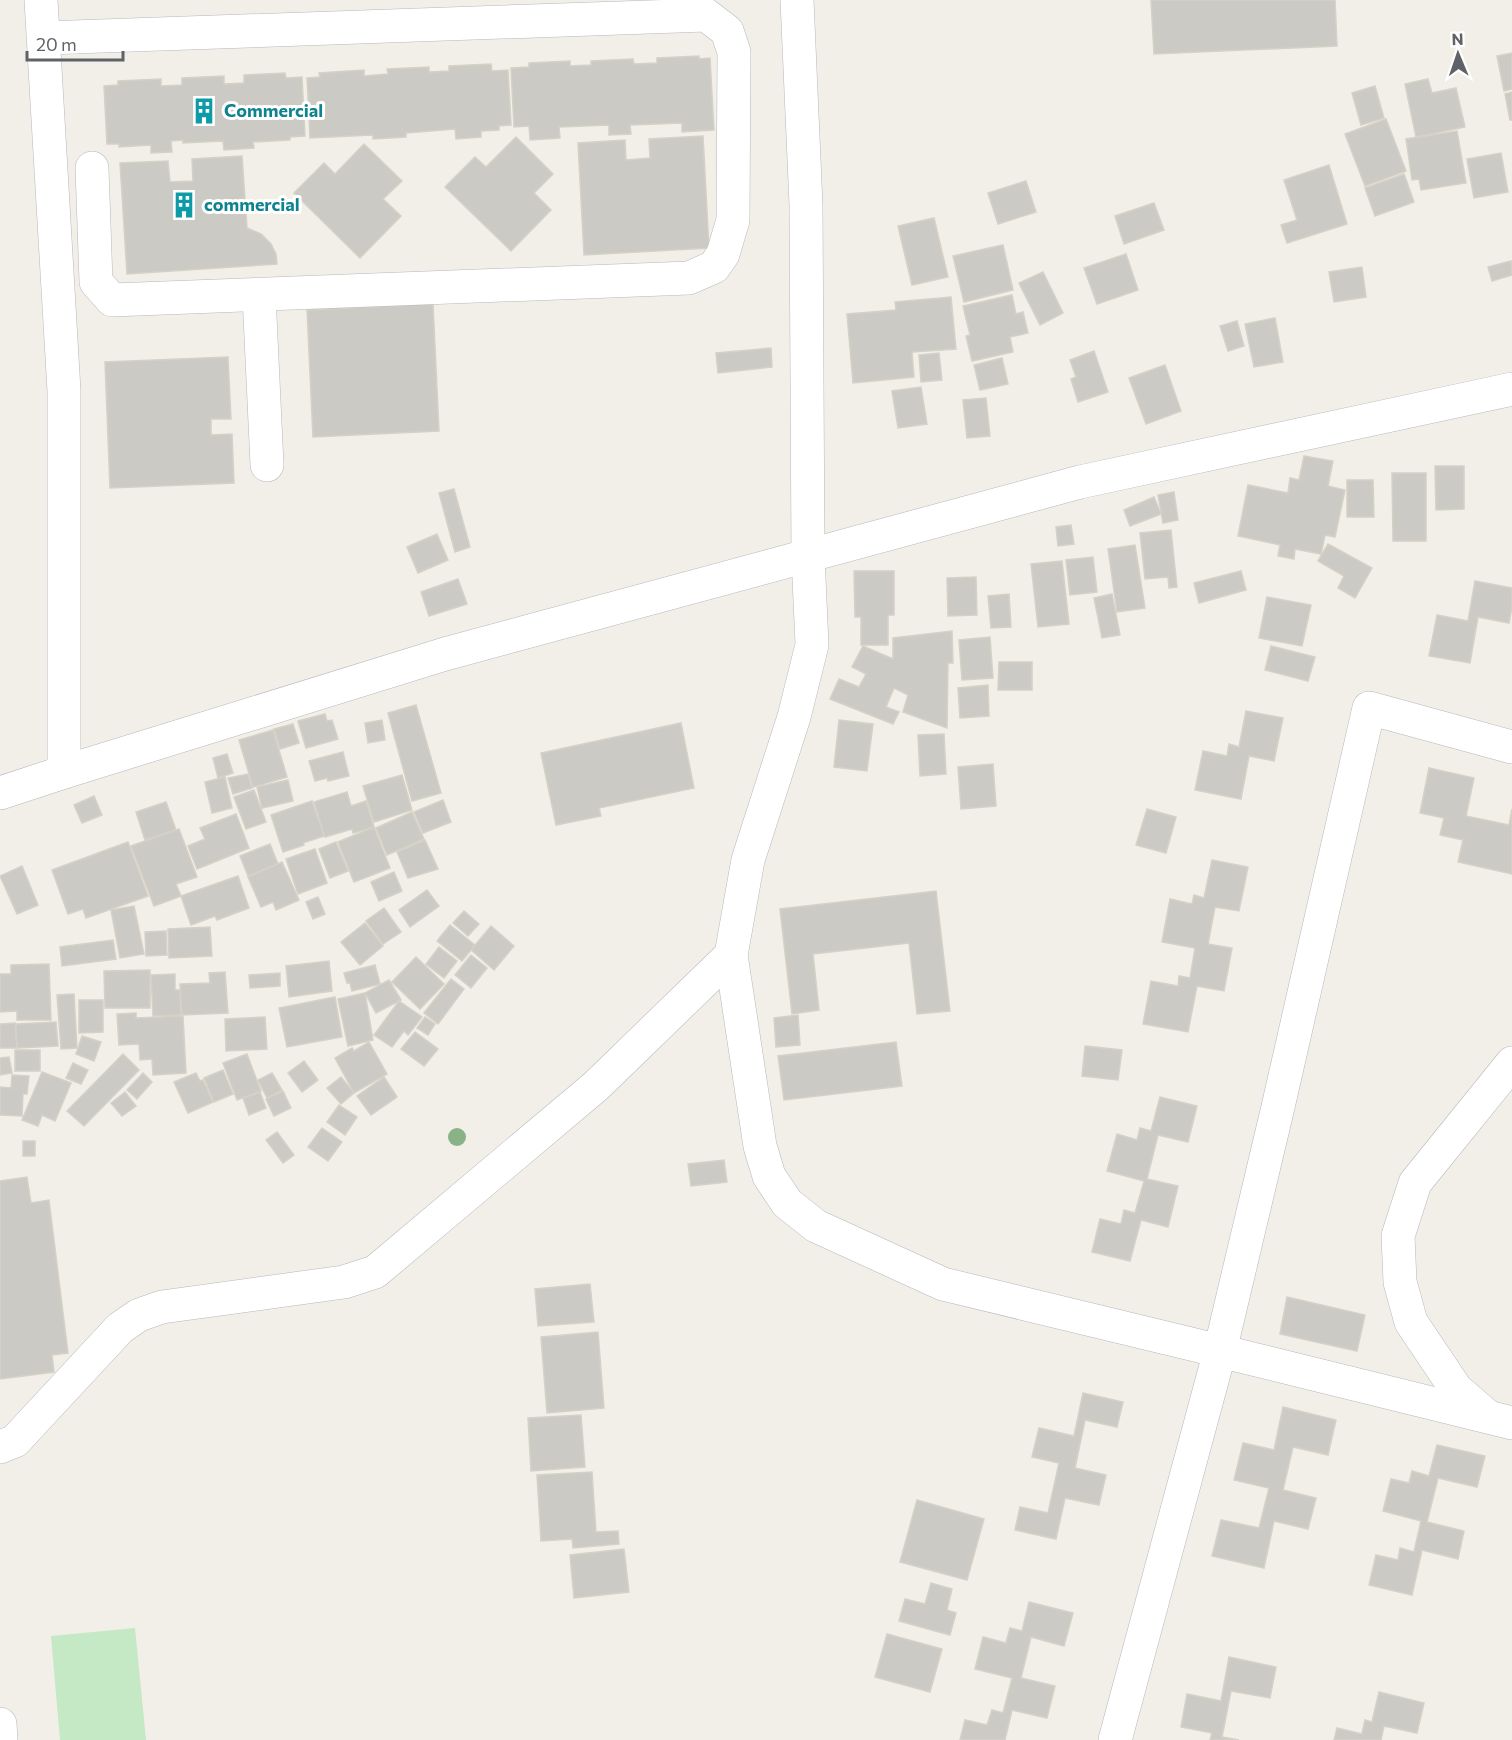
<svg xmlns="http://www.w3.org/2000/svg" width="1512" height="1740" font-family="Commissioner,sans-serif">
<rect width="100%" height="100%" fill="#f1efe8"/>
<!-- green -->
<polygon fill="#c5e8c5" points="135,1628 146,1740 60,1740 51,1636"/>
<!-- building -->
<g fill="#cccac5" stroke="#d6d1c6" stroke-width="1.5">
<polygon points="1151,0 1335,0 1337,46 1154,54"/>
<polygon points="1512,53 1512,89 1504,91 1497,56"/>
<polygon points="699,56 699,59 710,58 714,130 682,132 682,123 630,125 631,134 609,135 609,125 559,127 560,138 530,140 529,126 514,127 511,68 529,67 529,63 570,61 570,66 591,65 591,61 633,59 634,64 657,63 657,58"/>
<polygon points="491,64 492,71 508,70 511,125 499,126 499,130 481,131 481,137 456,139 455,129 406,133 406,137 373,139 373,135 310,138 307,78 320,77 319,73 364,70 364,76 388,74 387,69 429,67 429,72 449,71 449,66"/>
<polygon points="285,73 286,78 302,77 305,136 290,137 290,140 253,142 254,148 224,150 223,141 183,143 183,140 171,141 172,152 151,153 151,145 119,147 119,144 107,144 104,86 118,85 118,81 161,79 161,86 182,85 182,78 224,76 224,84 244,83 244,75"/>
<polygon points="1428,79 1432,93 1456,88 1465,127 1416,137 1405,84"/>
<polygon points="1375,86 1384,118 1361,125 1352,93"/>
<polygon points="1512,92 1512,120 1510,120 1505,94"/>
<polygon points="1386,119 1406,171 1365,186 1345,134"/>
<polygon points="1457,131 1466,183 1421,190 1419,179 1412,180 1406,139"/>
<polygon points="703,136 709,248 584,255 578,143 625,140 626,160 650,158 649,139"/>
<polygon points="516,137 553,174 534,193 551,210 511,251 445,187 475,157 486,167"/>
<polygon points="364,144 402,181 383,199 401,216 360,258 294,193 324,163 335,174"/>
<polygon points="1501,153 1508,192 1474,198 1467,159"/>
<polygon points="242,156 247,228 261,234 271,244 276,254 277,264 127,274 120,163 168,161 170,182 193,181 192,159"/>
<polygon points="1329,165 1347,224 1287,243 1281,225 1297,220 1284,180"/>
<polygon points="1404,174 1414,202 1375,216 1365,188"/>
<polygon points="1026,181 1036,212 998,224 988,193"/>
<polygon points="1154,203 1164,230 1124,244 1115,216"/>
<polygon points="934,218 948,277 912,285 898,226"/>
<polygon points="1003,245 1013,290 964,302 953,256"/>
<polygon points="1126,254 1138,290 1097,304 1084,268"/>
<polygon points="1511,261 1512,275 1492,281 1488,267"/>
<polygon points="1362,267 1366,297 1334,302 1329,272"/>
<polygon points="1043,272 1063,313 1040,325 1019,283"/>
<polygon points="1012,295 1016,314 1023,312 1028,333 1010,337 1013,352 972,361 966,336 970,335 963,306"/>
<polygon points="951,297 956,349 912,352 914,377 853,383 847,314 896,310 895,302"/>
<polygon points="433,304 439,431 313,437 307,310"/>
<polygon points="1275,318 1283,362 1254,367 1245,324"/>
<polygon points="1237,321 1244,346 1228,351 1220,326"/>
<polygon points="771,348 772,367 718,373 716,353"/>
<polygon points="1094,351 1108,392 1078,402 1071,379 1076,377 1070,360"/>
<polygon points="939,353 942,380 921,382 919,355"/>
<polygon points="228,357 231,419 211,419 211,435 232,434 234,483 110,488 105,362"/>
<polygon points="1002,358 1008,384 980,390 974,365"/>
<polygon points="1165,365 1181,411 1146,424 1129,378"/>
<polygon points="921,387 927,424 898,428 892,391"/>
<polygon points="986,398 990,436 967,438 963,400"/>
<polygon points="1304,456 1333,461 1328,486 1345,490 1335,537 1325,535 1321,554 1295,549 1294,559 1278,556 1280,545 1238,536 1248,485 1288,493 1290,478 1299,480"/>
<polygon points="1435,466 1464,466 1464,509 1436,510"/>
<polygon points="1392,473 1426,473 1426,541 1393,541"/>
<polygon points="1347,480 1373,480 1374,517 1347,517"/>
<polygon points="454,489 470,547 455,552 439,493"/>
<polygon points="1174,492 1178,520 1163,523 1158,495"/>
<polygon points="1154,497 1161,514 1130,526 1124,510"/>
<polygon points="1071,525 1074,544 1058,546 1056,527"/>
<polygon points="1171,530 1177,587 1169,588 1168,577 1145,579 1140,533"/>
<polygon points="437,534 448,560 418,573 407,547"/>
<polygon points="1328,544 1372,568 1355,598 1338,588 1344,576 1318,561"/>
<polygon points="1135,545 1145,608 1117,612 1108,549"/>
<polygon points="1093,557 1097,592 1070,595 1066,560"/>
<polygon points="1062,561 1069,624 1038,627 1031,564"/>
<polygon points="854,571 894,571 894,615 888,615 888,645 861,645 861,617 855,617"/>
<polygon points="1241,571 1246,590 1199,603 1194,583"/>
<polygon points="976,577 977,615 948,616 947,578"/>
<polygon points="458,579 467,604 429,616 421,592"/>
<polygon points="1475,581 1512,588 1512,607 1509,623 1478,617 1470,663 1429,656 1437,615 1468,621"/>
<polygon points="1009,594 1011,627 991,628 988,596"/>
<polygon points="1112,594 1120,635 1102,638 1094,598"/>
<polygon points="1267,597 1311,605 1302,646 1259,638"/>
<polygon points="952,631 953,663 948,663 947,728 903,712 908,695 894,688 886,707 899,712 893,724 830,699 839,679 859,687 866,674 852,667 863,646 893,659 893,638"/>
<polygon points="990,637 993,678 962,680 959,640"/>
<polygon points="1271,646 1315,657 1308,681 1265,670"/>
<polygon points="999,662 1032,662 1032,690 998,690"/>
<polygon points="988,685 989,716 960,718 958,688"/>
<polygon points="416,705 441,793 412,801 388,713"/>
<polygon points="1246,711 1283,718 1274,761 1249,756 1241,799 1195,790 1203,751 1227,756 1229,744 1239,747"/>
<polygon points="325,714 327,721 332,720 338,739 306,748 298,721"/>
<polygon points="382,720 385,740 368,743 365,723"/>
<polygon points="839,720 873,724 867,771 834,767"/>
<polygon points="681,723 694,788 599,808 601,816 556,825 541,753"/>
<polygon points="293,724 299,743 280,749 274,729"/>
<polygon points="273,730 287,777 253,787 239,740"/>
<polygon points="944,734 946,774 920,776 918,735"/>
<polygon points="343,752 349,776 328,781 327,778 315,781 309,761"/>
<polygon points="227,754 233,773 218,778 213,758"/>
<polygon points="993,764 996,806 961,809 958,767"/>
<polygon points="1429,768 1474,778 1466,816 1509,825 1512,809 1512,874 1458,862 1463,840 1440,835 1444,818 1420,813"/>
<polygon points="248,774 252,788 233,794 228,778"/>
<polygon points="402,775 412,810 374,822 363,786"/>
<polygon points="225,777 232,808 212,813 205,782"/>
<polygon points="288,780 293,801 262,808 257,787"/>
<polygon points="254,790 266,822 246,829 234,797"/>
<polygon points="347,792 351,806 366,801 374,827 353,833 352,829 325,837 314,802"/>
<polygon points="94,796 102,815 82,823 74,805"/>
<polygon points="443,800 451,822 423,833 414,812"/>
<polygon points="312,801 324,836 303,843 304,845 283,852 271,815"/>
<polygon points="166,802 176,830 145,840 136,812"/>
<polygon points="1147,809 1176,817 1166,853 1136,845"/>
<polygon points="412,812 424,839 387,855 376,828"/>
<polygon points="236,814 249,848 197,869 188,846 205,839 200,828"/>
<polygon points="374,827 390,868 354,882 338,842"/>
<polygon points="179,829 197,877 176,884 181,896 154,906 131,846"/>
<polygon points="425,840 438,869 408,878 397,852"/>
<polygon points="128,842 148,896 86,918 83,909 68,914 52,870"/>
<polygon points="336,842 348,871 330,878 319,849"/>
<polygon points="270,844 278,864 248,876 240,856"/>
<polygon points="315,849 327,883 298,894 286,859"/>
<polygon points="1212,860 1248,867 1239,911 1215,907 1208,944 1232,948 1224,991 1197,986 1188,1032 1143,1024 1151,981 1178,986 1179,976 1190,978 1195,948 1162,942 1170,899 1192,904 1194,895 1204,898"/>
<polygon points="282,862 299,900 276,910 273,902 261,907 248,877"/>
<polygon points="22,866 38,905 17,914 0,876"/>
<polygon points="394,872 402,891 379,901 371,882"/>
<polygon points="238,876 249,908 217,920 215,916 191,925 181,896"/>
<polygon points="427,890 439,906 410,927 399,910"/>
<polygon points="936,891 950,1011 917,1014 909,943 813,954 819,1010 792,1014 780,909"/>
<polygon points="318,897 325,914 313,919 306,902"/>
<polygon points="134,906 144,954 120,958 111,910"/>
<polygon points="384,908 401,932 383,944 366,921"/>
<polygon points="464,911 479,924 468,936 453,923"/>
<polygon points="365,923 383,946 360,965 341,942"/>
<polygon points="450,925 475,945 462,961 437,941"/>
<polygon points="491,926 514,946 494,970 471,950"/>
<polygon points="210,927 212,956 169,958 168,929"/>
<polygon points="166,931 167,955 146,956 145,932"/>
<polygon points="113,940 116,959 62,966 60,947"/>
<polygon points="439,947 457,961 444,978 426,964"/>
<polygon points="471,955 487,968 471,988 455,975"/>
<polygon points="416,957 444,984 420,1009 392,982"/>
<polygon points="329,961 332,991 289,997 286,966"/>
<polygon points="49,964 51,1020 17,1020 17,1011 0,1012 0,974 11,974 11,965"/>
<polygon points="375,965 380,984 352,991 350,983 347,983 344,973"/>
<polygon points="150,970 150,1008 105,1008 104,971"/>
<polygon points="225,972 228,1013 182,1015 180,984 210,983 209,973"/>
<polygon points="280,973 280,986 250,988 249,975"/>
<polygon points="175,974 175,990 180,990 181,1015 153,1016 151,975"/>
<polygon points="451,979 464,989 438,1024 424,1013"/>
<polygon points="389,980 401,1000 376,1013 365,993"/>
<polygon points="365,993 373,1040 348,1046 338,999"/>
<polygon points="74,994 77,1048 61,1049 57,995"/>
<polygon points="335,997 342,1037 287,1047 279,1008"/>
<polygon points="79,1000 103,1000 103,1032 79,1033"/>
<polygon points="399,1001 422,1017 408,1035 404,1031 392,1047 374,1035"/>
<polygon points="136,1013 136,1018 183,1016 186,1073 153,1075 152,1059 140,1060 139,1044 119,1045 117,1014"/>
<polygon points="798,1015 800,1045 776,1047 774,1018"/>
<polygon points="265,1017 267,1049 226,1051 225,1019"/>
<polygon points="425,1017 435,1024 428,1035 417,1028"/>
<polygon points="56,1022 58,1046 17,1048 16,1024"/>
<polygon points="15,1023 17,1048 0,1048 0,1024"/>
<polygon points="415,1032 438,1049 424,1066 401,1049"/>
<polygon points="82,1036 101,1042 94,1061 76,1054"/>
<polygon points="369,1042 387,1074 354,1093 335,1058 352,1048 354,1051"/>
<polygon points="896,1042 902,1086 784,1100 778,1056"/>
<polygon points="1085,1046 1122,1050 1118,1080 1082,1076"/>
<rect x="15" y="1050" width="25" height="21"/>
<polygon points="123,1054 139,1070 84,1126 67,1111"/>
<polygon points="247,1054 261,1091 237,1100 223,1063"/>
<polygon points="9,1057 12,1073 0,1075 0,1058"/>
<polygon points="304,1061 318,1080 302,1092 288,1073"/>
<polygon points="73,1063 88,1070 81,1084 66,1078"/>
<polygon points="223,1070 233,1094 214,1102 204,1078"/>
<polygon points="42,1072 71,1083 55,1121 42,1115 38,1126 22,1120"/>
<polygon points="143,1073 152,1082 137,1099 127,1090"/>
<polygon points="196,1073 200,1081 203,1080 213,1102 188,1113 174,1082"/>
<polygon points="272,1073 282,1090 267,1098 258,1080"/>
<polygon points="12,1075 29,1076 27,1094 23,1094 22,1116 0,1115 0,1087 11,1088"/>
<polygon points="341,1077 354,1093 341,1104 327,1088"/>
<polygon points="384,1077 397,1097 371,1115 357,1096"/>
<polygon points="283,1091 291,1108 274,1116 266,1099"/>
<polygon points="125,1092 136,1106 122,1116 111,1103"/>
<polygon points="260,1092 266,1108 249,1115 243,1098"/>
<polygon points="1160,1097 1197,1106 1188,1142 1158,1135 1147,1179 1178,1186 1168,1227 1141,1220 1130,1261 1092,1252 1100,1219 1121,1224 1124,1210 1135,1213 1144,1181 1107,1171 1117,1134 1137,1140 1140,1128 1151,1131"/>
<polygon points="339,1105 357,1117 345,1135 327,1122"/>
<polygon points="322,1128 342,1142 328,1161 308,1147"/>
<polygon points="277,1132 294,1155 283,1163 266,1140"/>
<rect x="23" y="1141" width="12" height="15"/>
<polygon points="724,1160 727,1182 691,1186 688,1164"/>
<polygon points="27,1177 31,1203 49,1200 68,1353 52,1355 54,1372 0,1379 0,1181"/>
<polygon points="590,1284 594,1322 538,1326 535,1289"/>
<polygon points="1287,1297 1365,1315 1357,1351 1280,1334"/>
<polygon points="598,1332 604,1408 547,1413 541,1337"/>
<polygon points="1083,1393 1123,1402 1117,1427 1085,1420 1075,1468 1106,1475 1099,1505 1065,1498 1056,1539 1015,1530 1020,1507 1048,1513 1059,1463 1032,1457 1039,1428 1074,1436"/>
<polygon points="1283,1407 1336,1420 1328,1455 1293,1447 1283,1490 1316,1498 1308,1529 1274,1521 1264,1568 1212,1556 1221,1520 1259,1528 1269,1488 1234,1480 1243,1443 1274,1450"/>
<polygon points="581,1415 585,1467 531,1471 528,1418"/>
<polygon points="1437,1445 1485,1456 1477,1487 1438,1478 1427,1522 1464,1531 1458,1559 1422,1550 1412,1595 1369,1585 1376,1555 1398,1560 1400,1548 1414,1552 1421,1521 1383,1511 1391,1479 1409,1483 1412,1471 1429,1476"/>
<polygon points="592,1472 596,1532 618,1531 619,1544 573,1548 572,1539 541,1541 537,1475"/>
<polygon points="917,1500 984,1519 967,1580 900,1562"/>
<polygon points="624,1549 629,1592 574,1598 570,1555"/>
<polygon points="931,1583 952,1589 947,1610 956,1613 950,1635 899,1621 905,1599 925,1604"/>
<polygon points="1029,1602 1073,1613 1064,1646 1031,1637 1021,1678 1055,1686 1047,1718 1012,1710 1005,1740 960,1740 965,1720 987,1725 992,1710 1003,1713 1012,1678 975,1669 983,1637 1006,1643 1010,1628 1022,1631"/>
<polygon points="887,1634 942,1649 930,1692 875,1677"/>
<polygon points="1229,1657 1276,1667 1270,1698 1231,1691 1222,1737 1239,1740 1210,1740 1212,1733 1181,1727 1187,1694 1221,1701"/>
<polygon points="1379,1692 1424,1703 1417,1733 1384,1726 1381,1740 1334,1740 1337,1728 1362,1734 1365,1720 1372,1722"/>
</g>
<g fill="none" stroke-linecap="round" stroke-linejoin="round">
<!-- minor casing -->
<g stroke="#b5b8bc" stroke-width="34">
<g id="minor">
<polyline points="41,0 64,391 64,772"/>
<polyline points="797,0 806,205 808,556 812,645 794,717 748,860 731,955 760,1146 769,1176 787,1203 816,1226 943,1284 1220,1351 1278,1107 1369,708 1512,747"/>
<polyline points="44,38 706,15 727,31 734,52 733,220 723,254 714,267 689,278 112,300 96,282 92,168"/>
<polyline points="259,295 267,465"/>
<polyline points="0,793 64,772 445,654 1080,482 1512,389"/>
<polyline points="1486,1415 1456,1389 1411,1322 1400,1282 1398,1236 1415,1183 1512,1063"/>
<polyline points="0,1447 15,1441 120,1328 139,1315 162,1307 344,1282 375,1272 596,1086 731,955"/>
<polyline points="0,1724 1,1740"/>
<polyline points="1115,1740 1220,1351 1512,1423"/>
</g>
</g>
<!-- minor -->
<use href="#minor" stroke="#fff" stroke-width="33"/>
</g>
<!-- trees -->
<circle fill="#89b387" cx="457" cy="1137" r="9"/>
<!-- icons -->
<defs>
<g id="building-bare" transform="scale(2.07)"><path d="M-4-6H4V6H1V3H-1V6H-4ZM-2.5-4.3h1.7v1.8h-1.7ZM.8-4.3h1.7v1.8H.8ZM-2.5-1h1.7V.8h-1.7ZM.8-1h1.7V.8H.8Z" fill="#0f9aa8" stroke="#fff" stroke-width="2.5" paint-order="stroke"/></g>
</defs>
<g fill-rule="evenodd">
<use href="#building-bare" x="204" y="111"/>
<use href="#building-bare" x="184" y="205"/>
</g>
<g text-anchor="middle" stroke-width="6" stroke-linejoin="round" paint-order="stroke">
<!-- culture labels -->
<g font-size="18" font-weight="bold" fill="#0d838f" stroke="#fff" text-anchor="start">
<text x="224" y="117">Commercial</text>
<text x="204" y="211">commercial</text>
</g>
</g>
<!-- north arrow -->
<g transform="translate(1458 54) rotate(358)" stroke="#ffffff" stroke-width="4.5" paint-order="stroke">
<path d="M0-4.5L10 22L0 15L-10 22Z" fill="#5f6368"/>
<text y="-9" font-size="16" font-weight="bold" text-anchor="middle" fill="#5f6368">N</text>
</g>
<!-- scale -->
<path d="M27 51v9h96v-9" fill="none" stroke="#5f6368" stroke-width="3"/>
<text x="36" y="51" font-size="18" fill="#5f6368" stroke="#ffffff" stroke-width="4.5" paint-order="stroke">20 m</text>
</svg>
